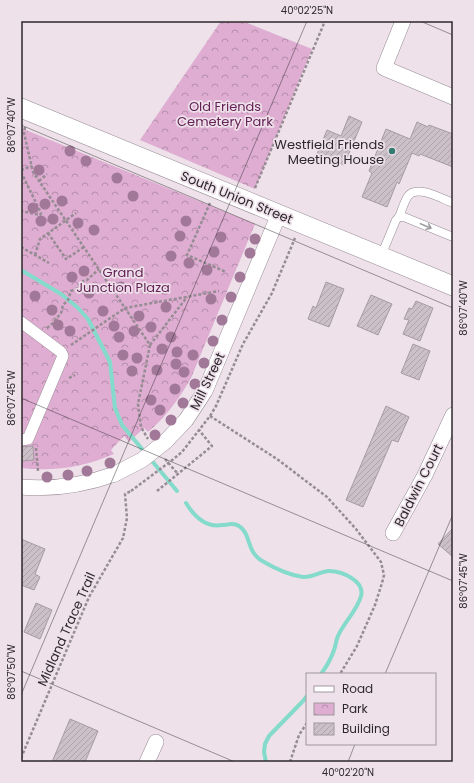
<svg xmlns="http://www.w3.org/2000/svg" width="474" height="783" font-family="Poppins,sans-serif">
<defs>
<pattern id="park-crowns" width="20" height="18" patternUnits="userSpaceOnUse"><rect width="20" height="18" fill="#deadd1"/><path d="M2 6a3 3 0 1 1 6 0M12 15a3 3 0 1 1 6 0" fill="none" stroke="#b48daa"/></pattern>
<pattern id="building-hatch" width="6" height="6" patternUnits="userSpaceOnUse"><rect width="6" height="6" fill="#cbbfc8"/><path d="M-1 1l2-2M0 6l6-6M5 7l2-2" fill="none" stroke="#afa4ac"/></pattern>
</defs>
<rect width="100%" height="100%" fill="#eee1ea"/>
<!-- park -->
<g fill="url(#park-crowns)">
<polygon points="221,21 242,21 312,49 255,189 140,140"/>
<path d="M21,128l234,96 -64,154c-12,21 -25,39 -43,54l-4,-4 -15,14 -5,-6 -13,14 3,4c-30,13 -60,18 -93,14z"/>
</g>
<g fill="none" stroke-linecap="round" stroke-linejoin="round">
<!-- stream -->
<g stroke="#85dbcb" stroke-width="4">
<polyline points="21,270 61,294 77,307 88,319 110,362 115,408 122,425 177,491"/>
<path d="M186,503c8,13 19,25 36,22 6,0 11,-3 17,1 13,8 6,26 25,36 12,7 25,13 39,15 9,1 18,-6 26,-6 13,0 36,10 32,25 -4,15 -17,26 -23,40 -2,4 -2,9 -4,14 -3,9 -7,16 -13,24"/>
<polyline points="266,762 264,752 265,744 269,736 303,701 307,696"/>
</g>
</g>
<!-- building -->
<g fill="url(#building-hatch)" stroke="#a69ba3">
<polygon points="349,116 362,122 344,165 317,154 327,130 341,136"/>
<polygon points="417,122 428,127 429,125 453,134 453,167 420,154 419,156 412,153 399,184 397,182 387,207 362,197 372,173 369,171 386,129 410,139"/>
<polygon points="326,282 344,289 329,327 308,319 313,306 316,308"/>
<polygon points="371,295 392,304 378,335 357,326"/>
<polygon points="416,301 433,308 420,341 403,334 409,320 404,319 409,308 412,309"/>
<polygon points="413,344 430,351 419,380 401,373"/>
<polygon points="386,406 409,417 398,442 392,440 363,507 346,500"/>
<polygon points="33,446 34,460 21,461 21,447"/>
<polygon points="453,528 453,557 438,544"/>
<polygon points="21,539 45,549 35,574 40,577 34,590 21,585"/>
<polygon points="36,603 52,610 40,639 24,632"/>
<polygon points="70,719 98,731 85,762 52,762"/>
</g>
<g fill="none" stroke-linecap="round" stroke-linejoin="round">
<!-- service casing -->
<g stroke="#978c94" stroke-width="9">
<g id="service">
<polyline points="399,217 404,217 453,237"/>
<path d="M381,256l15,-36 3,-3c3,-7 5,-15 9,-21 9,-12 34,3 45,7"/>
</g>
</g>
<!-- pedestrian casing -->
<g stroke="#978c94" stroke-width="12">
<polyline id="pedestrian" points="21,322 61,352 63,356 28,439 21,440"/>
</g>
<!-- minor casing -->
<g stroke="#978c94" stroke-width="16">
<g id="minor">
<polyline points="403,21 384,68 453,97"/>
<polyline points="165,442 186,420 205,391 279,214"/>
<path d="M21,487c33,3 63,-2 94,-13"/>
<polyline points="393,533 425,475 453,415"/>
<polyline points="147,762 156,742"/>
</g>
</g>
<!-- tertiary casing -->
<g stroke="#978c94" stroke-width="20">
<polyline id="tertiary" points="21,108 453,286"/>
</g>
<!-- path -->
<g stroke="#968c93" stroke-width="2.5" stroke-dasharray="3 2" stroke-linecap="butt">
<polyline points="25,127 24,133 33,172 35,175 150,345 138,404 141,427 148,439"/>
<polyline points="21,170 32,166"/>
<polyline points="21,172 41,213 40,215 21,211"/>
<polyline points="39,181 47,174"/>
<polyline points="255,188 325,21"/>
<polyline points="210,203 187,255 226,272"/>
<polyline points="48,233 66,259 84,247"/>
<polyline points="21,247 49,263"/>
<polyline points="35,255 40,239 76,213"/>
<polyline points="47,328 52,324 61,313 63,305 68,300 71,291 78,288 83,281 87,280 99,269"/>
<polyline points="71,345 125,308 219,291"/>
<polyline points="150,345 187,297"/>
<polyline points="69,378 75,375"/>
<polyline points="210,416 277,459 327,497 356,529 381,562 384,575 382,583 375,605 357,646 340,674"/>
<polyline points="36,448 38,471"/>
<polyline points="165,459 178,474"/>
<polyline points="171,461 182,452 210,416 216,406 243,344 272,293 295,238"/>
<polyline points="157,491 212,446 199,430"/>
<polyline points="21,758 89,597 123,538 127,518 125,494 131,491"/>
<polyline points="290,762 299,735 307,723"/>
</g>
<!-- service -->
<use href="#service" stroke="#fff" stroke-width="8"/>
<!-- pedestrian -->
<use href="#pedestrian" stroke="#fff" stroke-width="11"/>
<!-- minor -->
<use href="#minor" stroke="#fff" stroke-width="15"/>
<!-- tertiary -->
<use href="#tertiary" stroke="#fff" stroke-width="19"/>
<!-- minor-bridge casing -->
<g stroke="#978c94" stroke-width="16" stroke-linecap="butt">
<polyline id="minor-bridge" points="115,474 142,460 165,442"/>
</g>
<!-- path-bridge -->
<polyline stroke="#968c93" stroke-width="2.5" stroke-dasharray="3 2" stroke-linecap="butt" points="131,491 171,461"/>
<!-- minor-bridge -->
<use href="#minor-bridge" stroke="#fff" stroke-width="15"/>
</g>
<!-- trees -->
<g fill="#a27899">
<circle cx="70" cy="151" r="5.5"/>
<circle cx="86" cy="161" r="5.5"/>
<circle cx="39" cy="170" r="5.5"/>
<circle cx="117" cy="178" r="5.5"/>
<circle cx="133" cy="196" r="5.5"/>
<circle cx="62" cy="201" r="5.5"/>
<circle cx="45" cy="204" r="5.5"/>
<circle cx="33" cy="208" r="5.5"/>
<circle cx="53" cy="219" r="5.5"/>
<circle cx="41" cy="221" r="5.5"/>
<circle cx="186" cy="221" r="5.5"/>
<circle cx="78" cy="223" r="5.5"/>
<circle cx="94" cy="230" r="5.5"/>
<circle cx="180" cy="236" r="5.5"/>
<circle cx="221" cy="237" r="5.5"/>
<circle cx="255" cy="239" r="5.5"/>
<circle cx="214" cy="252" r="5.5"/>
<circle cx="250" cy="253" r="5.5"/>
<circle cx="171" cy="256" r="5.5"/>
<circle cx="189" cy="263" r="5.5"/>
<circle cx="207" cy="270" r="5.5"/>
<circle cx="84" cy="271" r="5.5"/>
<circle cx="72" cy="277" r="5.5"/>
<circle cx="240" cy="277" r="5.5"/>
<circle cx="121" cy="287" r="5.5"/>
<circle cx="165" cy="289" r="5.5"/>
<circle cx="89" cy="293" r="5.5"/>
<circle cx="35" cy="296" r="5.5"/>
<circle cx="231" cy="297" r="5.5"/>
<circle cx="211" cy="299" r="5.5"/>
<circle cx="166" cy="307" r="5.5"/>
<circle cx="52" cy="310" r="5.5"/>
<circle cx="103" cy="311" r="5.5"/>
<circle cx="139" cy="316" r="5.5"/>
<circle cx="222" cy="320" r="5.5"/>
<circle cx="58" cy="325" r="5.5"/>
<circle cx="114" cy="326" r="5.5"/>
<circle cx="151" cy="327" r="5.5"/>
<circle cx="70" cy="331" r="5.5"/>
<circle cx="134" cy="331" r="5.5"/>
<circle cx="119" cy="337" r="5.5"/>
<circle cx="171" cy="337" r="5.5"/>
<circle cx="213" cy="341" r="5.5"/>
<circle cx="162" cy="349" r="5.5"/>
<circle cx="177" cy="352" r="5.5"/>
<circle cx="123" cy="355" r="5.5"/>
<circle cx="193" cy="355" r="5.5"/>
<circle cx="137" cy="358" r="5.5"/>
<circle cx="204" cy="363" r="5.5"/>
<circle cx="176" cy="364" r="5.5"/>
<circle cx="157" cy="370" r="5.5"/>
<circle cx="132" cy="371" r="5.5"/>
<circle cx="184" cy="372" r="5.5"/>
<circle cx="195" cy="384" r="5.5"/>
<circle cx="175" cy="389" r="5.5"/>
<circle cx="151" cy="400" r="5.5"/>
<circle cx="183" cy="403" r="5.5"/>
<circle cx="160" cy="410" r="5.5"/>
<circle cx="171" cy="420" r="5.5"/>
<circle cx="155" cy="435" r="5.5"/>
<circle cx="110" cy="463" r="5.5"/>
<circle cx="87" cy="471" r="5.5"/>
<circle cx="68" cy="475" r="5.5"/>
<circle cx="47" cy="477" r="5.5"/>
</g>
<!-- one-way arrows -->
<defs><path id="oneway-shaft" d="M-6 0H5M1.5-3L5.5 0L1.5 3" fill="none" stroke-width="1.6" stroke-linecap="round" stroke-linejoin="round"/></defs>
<use stroke="#a09ea0" href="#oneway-shaft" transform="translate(426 226) rotate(23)"/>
<!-- ticks -->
<path fill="none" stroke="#2d282b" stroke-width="1" stroke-opacity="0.45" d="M420,21l33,14M21,125l432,183M21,398l432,183M21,671l214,91M385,674l68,-160M21,695l286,-674M348,762l7,-18"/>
<!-- markers -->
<circle fill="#367b6f" stroke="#eee1ea" stroke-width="1.5" cx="392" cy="151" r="4"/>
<g text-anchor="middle" stroke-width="3.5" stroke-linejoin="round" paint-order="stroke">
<!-- park labels -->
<g font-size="13" fill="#642257" stroke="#eee1ea">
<text x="225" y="111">Old Friends<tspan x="225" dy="15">Cemetery Park</tspan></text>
<text x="123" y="277">Grand<tspan x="123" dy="15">Junction Plaza</tspan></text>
</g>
<!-- poi labels -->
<g font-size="13" fill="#2d282b" stroke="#eee1ea" text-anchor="end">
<text x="384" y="149">Westfield Friends<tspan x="384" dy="15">Meeting House</tspan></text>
</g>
<!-- street labels -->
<g font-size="13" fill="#2d282b" stroke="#eee1ea">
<text transform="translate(237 197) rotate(22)" y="5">South Union Street</text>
<text transform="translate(207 381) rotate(-64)" y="5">Mill Street</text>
<text transform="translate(418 485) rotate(-63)" y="5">Baldwin Court</text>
<text transform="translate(66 629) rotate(-66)" y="5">Midland Trace Trail</text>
</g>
</g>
<!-- border -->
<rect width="474" height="783" fill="none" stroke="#eee1ea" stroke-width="44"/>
<!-- legend -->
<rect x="306" y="673" width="130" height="72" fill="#eee1ea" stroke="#a1979e"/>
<rect x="314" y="686" width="20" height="6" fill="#ffffff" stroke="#a1979e"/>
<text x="342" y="693" font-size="12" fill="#2d282b">Road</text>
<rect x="314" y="703" width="20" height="12" fill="url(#park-crowns)" stroke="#a1979e"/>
<text x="342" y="713" font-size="12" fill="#2d282b">Park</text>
<rect x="314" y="723" width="20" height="12" fill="url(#building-hatch)" stroke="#a1979e"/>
<text x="342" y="733" font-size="12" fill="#2d282b">Building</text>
<rect x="22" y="22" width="430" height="739" fill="none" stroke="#2d282b" stroke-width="1.5"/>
<g font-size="10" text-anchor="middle" fill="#2d282b">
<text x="307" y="14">40°02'25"N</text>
<text transform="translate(11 125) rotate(-90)" y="4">86°07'40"W</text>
<text transform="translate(463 308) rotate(-90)" y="4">86°07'40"W</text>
<text transform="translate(11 398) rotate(-90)" y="4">86°07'45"W</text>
<text transform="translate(463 581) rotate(-90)" y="4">86°07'45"W</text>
<text transform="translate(11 672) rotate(-90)" y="4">86°07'50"W</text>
<text x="348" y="776">40°02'20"N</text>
</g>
</svg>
